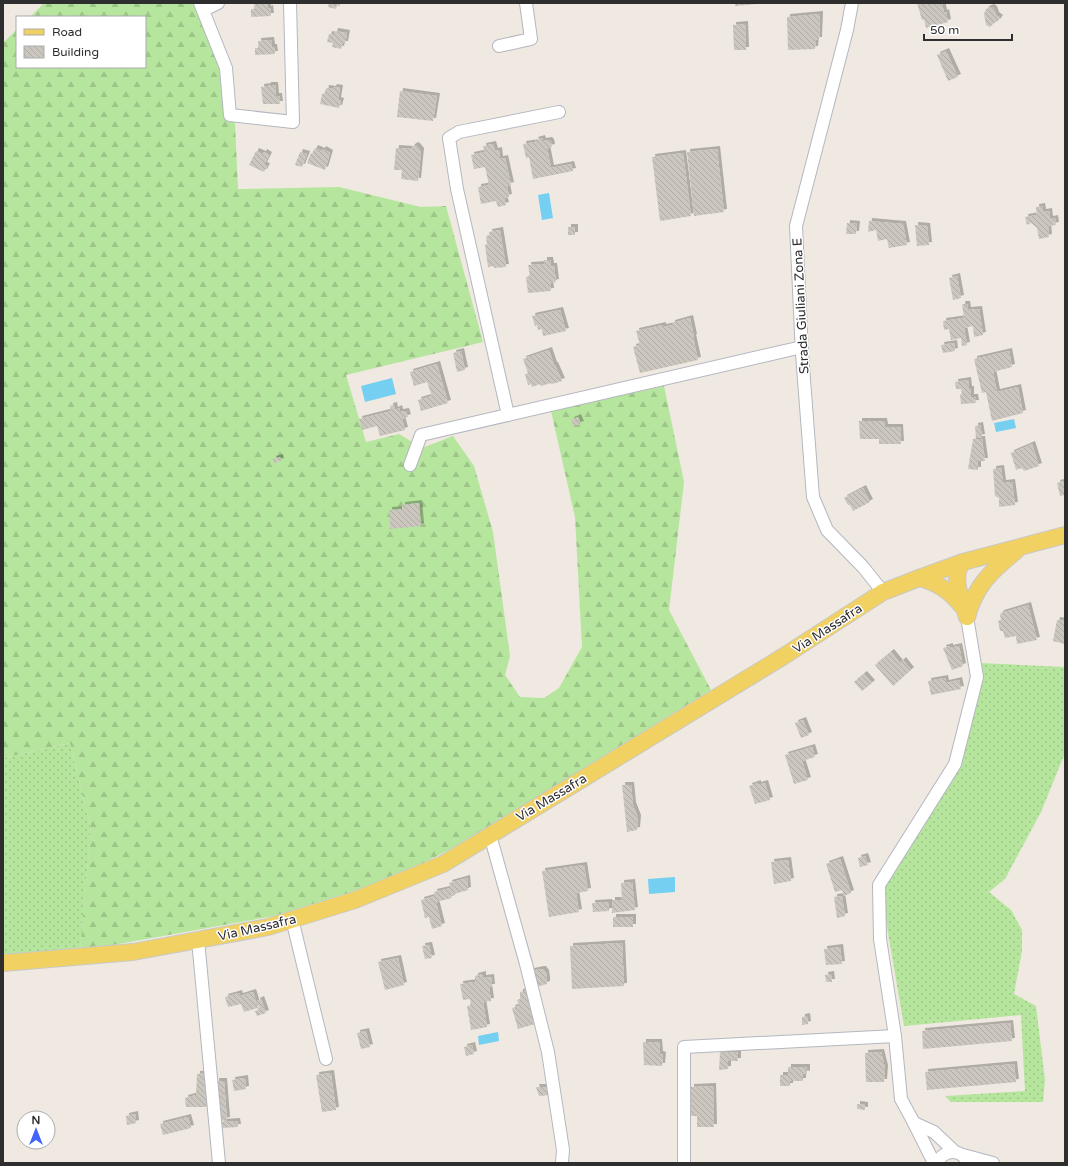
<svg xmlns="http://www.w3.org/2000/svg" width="1068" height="1166" font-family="'Varela Round',sans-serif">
<defs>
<pattern id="grass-dots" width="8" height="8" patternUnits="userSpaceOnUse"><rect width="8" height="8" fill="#b6e59e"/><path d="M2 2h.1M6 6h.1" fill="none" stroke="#9dc588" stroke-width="1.8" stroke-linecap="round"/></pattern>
<pattern id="forest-firs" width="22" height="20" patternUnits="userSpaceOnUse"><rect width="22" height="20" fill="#b6e59e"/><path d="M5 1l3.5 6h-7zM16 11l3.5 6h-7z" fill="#9dc588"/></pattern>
<pattern id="building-back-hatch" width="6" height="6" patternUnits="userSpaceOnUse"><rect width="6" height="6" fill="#cbc7bf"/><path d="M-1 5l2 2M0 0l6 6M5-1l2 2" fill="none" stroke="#afaba4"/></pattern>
<filter id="shadow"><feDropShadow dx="3" dy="-3" stdDeviation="0" flood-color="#0004"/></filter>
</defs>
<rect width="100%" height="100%" fill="#efe9e1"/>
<!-- grass -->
<g fill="url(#grass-dots)">
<polygon points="981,663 1065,667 1065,753 1041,812 1005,879 989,892 1011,910 1022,930 1022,951 1014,994 1036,1006 1045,1080 1043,1102 951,1102 945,1096 1025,1091 1021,1015 904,1026 882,898 892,860 962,746"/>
<polygon points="70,743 91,828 80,951 3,957 3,758"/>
</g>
<!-- forest -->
<polygon fill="url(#forest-firs)" points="44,3 203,3 233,80 238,189 339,187 421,207 446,206 483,342 346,375 366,442 399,434 422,448 453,436 474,466 493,532 510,656 505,675 520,697 544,698 559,688 582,647 575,517 551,411 664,386 684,482 669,610 711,690 482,833 390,880 274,916 80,951 91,828 70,743 3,758 3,43 17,29 17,67 145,67 145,17 30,17"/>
<!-- water -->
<g fill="#75cff0">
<polygon points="549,193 553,218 542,220 538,195"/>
<polygon points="392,378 396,394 365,402 361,386"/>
<polygon points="1014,419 1016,428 996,432 994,423"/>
<polygon points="675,877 675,892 649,894 648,879"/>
<polygon points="498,1032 499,1041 479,1045 478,1036"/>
</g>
<!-- building -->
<g fill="url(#building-back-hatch)" filter="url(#shadow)">
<polygon points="254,3 267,3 268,9 270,8 271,16 251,17 251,9 255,9"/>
<polygon points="329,3 340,3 340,6 337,5 336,9 328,7"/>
<polygon points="735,3 757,3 757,4 735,6"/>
<polygon points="917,3 942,3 944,13 946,12 948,22 926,28 924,19 922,20"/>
<polygon points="991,7 994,9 996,15 1000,18 997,22 995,22 990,27 986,25 984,14 986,9"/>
<polygon points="820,14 819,40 816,40 815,49 788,50 787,17"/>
<polygon points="745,24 746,50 734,50 733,25"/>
<polygon points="335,31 347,33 345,44 342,44 341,49 332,47 333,43 327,42 329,34 334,35"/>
<polygon points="271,40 272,47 274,47 275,54 255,55 255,48 259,48 258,41"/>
<polygon points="946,51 958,77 948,81 937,55"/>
<polygon points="268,85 275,85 276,96 279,96 280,104 263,104 261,87 268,86"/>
<polygon points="334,87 340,88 338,100 341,101 339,108 320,104 322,94 325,94 326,88 333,89"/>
<polygon points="400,91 437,96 433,121 397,117"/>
<polygon points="542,138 543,141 549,140 551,142 552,147 547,148 551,168 571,164 573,171 533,179 529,157 526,158 523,144 536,142 535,140"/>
<polygon points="493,144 495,151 499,150 500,159 505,158 511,185 507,186 509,197 504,198 506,205 498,207 496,201 481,204 478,187 489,185 485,167 474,169 471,155 485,152 483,146"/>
<polygon points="415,145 417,146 421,151 418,181 401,179 402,170 394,170 396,148 411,149 412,147"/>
<polygon points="315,148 322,151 323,149 330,153 325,170 307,163 311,153 312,154"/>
<polygon points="717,149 724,212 694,216 687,152"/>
<polygon points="256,151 263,154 264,152 269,155 264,165 267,166 264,172 249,165"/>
<polygon points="300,152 307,154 302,167 295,165"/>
<polygon points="683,153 691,216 660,221 652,157"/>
<polygon points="1042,206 1043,212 1049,211 1050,219 1055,218 1056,225 1048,226 1049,237 1039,239 1037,228 1031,223 1027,225 1025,217 1037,215 1036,207"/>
<polygon points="869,221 903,224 907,245 889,248 887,239 878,241 876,230 868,232"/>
<polygon points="847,223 857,224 856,234 846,234"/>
<polygon points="915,225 927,226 929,245 917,246"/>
<rect x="568" y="227" width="7" height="8"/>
<polygon points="500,230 506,267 494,268 494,266 488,267 485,245 487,244 486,236 490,235 489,232"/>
<polygon points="544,260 550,260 551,266 554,266 556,282 550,283 551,291 528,293 526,277 530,276 528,265 544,264"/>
<polygon points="957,276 961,298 953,300 949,278"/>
<polygon points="962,304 967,304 968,310 979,309 983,335 974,337 973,326 964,328 967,345 962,346 961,338 951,340 949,329 944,330 943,321 964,318"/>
<polygon points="560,310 566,331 543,336 542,329 538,330 537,325 535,326 532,316"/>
<polygon points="690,318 694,337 693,337 698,360 640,373 633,347 640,345 636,331 663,325 663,327 672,325 672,323"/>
<polygon points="954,343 955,351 943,353 941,345"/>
<polygon points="549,350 554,365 555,365 562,381 552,384 551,383 541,386 540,384 532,387 531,384 528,385 525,374 528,373 523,359"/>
<polygon points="461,351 465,370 457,372 453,353"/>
<polygon points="1009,351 1012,367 993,372 997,392 1018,387 1023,413 992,421 986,392 982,393 974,359"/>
<polygon points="437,364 448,403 421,411 418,400 432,396 427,382 414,386 410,372"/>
<polygon points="968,380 969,389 971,389 971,397 975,397 976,403 961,404 960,394 962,394 961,389 956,389 955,382"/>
<polygon points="394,405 395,410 399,408 400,412 406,411 408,417 402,419 405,430 380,436 377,426 362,430 359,419 391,411 390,406"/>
<polygon points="578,417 581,424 574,426 571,420"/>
<polygon points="859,421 884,421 885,427 900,427 901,444 879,444 879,439 860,439"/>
<polygon points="980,425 982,437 976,438 975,426"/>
<polygon points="973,439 982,439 985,461 978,461 978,470 968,469"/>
<polygon points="1032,444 1039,466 1024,471 1022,468 1016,470 1011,453"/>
<polygon points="280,457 281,461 274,463 273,459"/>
<polygon points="1001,468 1003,483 1012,482 1015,505 999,507 999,498 995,496 993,469"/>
<polygon points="1065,481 1065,495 1060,496 1057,483"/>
<polygon points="863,488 870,502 853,511 850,505 848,505 844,498"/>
<polygon points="419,503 421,526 390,529 389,510 402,509 402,505"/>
<polygon points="1028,605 1037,640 1017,644 1016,636 1005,638 1003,631 1000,631 998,621 1001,620 1000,615 1001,613"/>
<polygon points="1057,620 1065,621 1065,644 1053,641"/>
<polygon points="950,646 950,648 959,646 963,666 952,670 943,648"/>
<polygon points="891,652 900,663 903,660 911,670 893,686 875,665"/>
<polygon points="864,674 872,683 862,691 854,682"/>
<polygon points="945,678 946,683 959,680 961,689 931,695 928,681"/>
<polygon points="803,720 809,735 801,738 795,723"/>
<polygon points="812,747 815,757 802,761 808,780 794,784 785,755"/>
<polygon points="758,783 758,785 765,783 770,800 755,804 749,786"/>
<polygon points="622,785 631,785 633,805 638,818 637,830 627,832"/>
<polygon points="865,856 868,865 860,867 858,858"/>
<polygon points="840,859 851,893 844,896 842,890 835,892 826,864"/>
<polygon points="788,860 791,881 774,884 771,862"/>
<polygon points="584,865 588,891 576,893 579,912 549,917 542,871"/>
<polygon points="467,878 468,890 451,895 452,898 436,902 442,926 432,929 429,917 425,918 421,900 435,896 434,892 451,888 449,883"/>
<polygon points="632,882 635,910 612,913 612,900 622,900 621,883"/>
<polygon points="842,896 845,916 837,918 834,897"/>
<polygon points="609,902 609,911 593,912 592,903"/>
<rect x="613" y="917" width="20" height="10"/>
<polygon points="622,943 624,986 572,989 570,946"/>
<polygon points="429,945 432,958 425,959 422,946"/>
<polygon points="840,947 842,964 826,965 824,949"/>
<polygon points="398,958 404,985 385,990 378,962"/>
<polygon points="541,969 543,969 546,973 547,980 547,984 536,987 531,971"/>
<polygon points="483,974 483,978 491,977 492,987 489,987 491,1001 483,1002 487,1027 471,1030 467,1006 471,1005 470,999 463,1000 460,984 475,982 475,976"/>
<polygon points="831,974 832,982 826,982 825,975"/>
<polygon points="528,990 531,1001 528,1002 535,1024 518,1029 512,1008 519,1006 517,1000 520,999 520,992"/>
<polygon points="253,992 258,1008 244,1012 241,1004 228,1007 225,997 239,993 240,996"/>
<polygon points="261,999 266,1013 257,1016 255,1011 260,1009 257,1001"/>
<polygon points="807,1016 808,1024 802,1025 802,1017"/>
<polygon points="1010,1023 1012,1041 923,1049 922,1031"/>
<polygon points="366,1031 370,1047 361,1049 357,1033"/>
<polygon points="643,1042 659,1042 660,1054 663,1055 662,1066 644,1065"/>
<polygon points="472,1045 474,1054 466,1056 464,1047"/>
<polygon points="720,1052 738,1052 738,1061 728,1061 728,1069 719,1070"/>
<polygon points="881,1052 885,1068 884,1082 866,1082 865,1053"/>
<polygon points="1014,1064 1016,1082 927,1090 925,1072"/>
<polygon points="788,1067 807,1067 807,1074 803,1073 803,1081 790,1081 790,1086 780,1086 780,1075 788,1075"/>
<polygon points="210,1073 212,1104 205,1107 186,1107 185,1098 196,1095 197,1074"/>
<polygon points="331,1073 336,1110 322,1112 316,1075"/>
<polygon points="245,1078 246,1089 234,1091 232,1080"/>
<polygon points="216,1081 224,1081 227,1120 220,1121"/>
<polygon points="713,1086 714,1127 697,1127 697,1116 691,1116 691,1087"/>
<polygon points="536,1087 549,1087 551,1095 539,1096"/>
<polygon points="857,1104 865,1105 865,1110 857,1109"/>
<polygon points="135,1114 136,1123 127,1125 126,1116"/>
<polygon points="188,1117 191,1128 163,1135 160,1124"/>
<polygon points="237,1121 238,1127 222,1128 220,1122"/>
</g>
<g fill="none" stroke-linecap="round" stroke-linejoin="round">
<!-- minor casing -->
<g stroke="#b4b7c1" stroke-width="14">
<g id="minor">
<polyline points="200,3 226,68 230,115 293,122 290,3"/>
<polyline points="852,3 847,30 796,226 802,354 813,497 827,530 863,567 883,592"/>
<polyline points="204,10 218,3"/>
<polyline points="499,46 531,39 526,3"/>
<polyline points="508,415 457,189 449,138 459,132 559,112"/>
<polyline points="410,465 421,435 802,347"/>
<polyline points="490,835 526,964 548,1052 563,1150 562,1163"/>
<polyline points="292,919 326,1059"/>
<polyline points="198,940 219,1163"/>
<polyline points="914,1123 934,1132 955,1152"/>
<polyline points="963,1155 993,1163"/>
<polyline points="684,1163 684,1047 895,1036"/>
<polyline points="934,1163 914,1123 901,1099 895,1036 880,939 879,885 955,764 977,677 967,617"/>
<path d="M937,1163c7,-14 24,-15 31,0"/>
</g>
</g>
<!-- major casing -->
<g stroke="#c9c9c9" stroke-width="18">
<g id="major">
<path d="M963,562c-13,14 -1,39 4,55"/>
<path d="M919,578c17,4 31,13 42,27"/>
<path d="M967,617c8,-31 25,-47 49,-66"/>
<polyline points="3,963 133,952 268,927 355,900 443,864 784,656 883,592 919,578 963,562 1065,535"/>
</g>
</g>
<!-- minor -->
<use href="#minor" stroke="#fff" stroke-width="12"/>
<!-- major -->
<use href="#major" stroke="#f2d163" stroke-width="16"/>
</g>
<g text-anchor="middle" stroke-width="3" stroke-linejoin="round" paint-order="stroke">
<!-- street labels -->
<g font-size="13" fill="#2e2e2e" stroke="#fff">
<text transform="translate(800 306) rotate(-93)" y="5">Strada Giuliani Zona E</text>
<text transform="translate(827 628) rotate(-33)" y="5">Via Massafra</text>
<text transform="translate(551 797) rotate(-31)" y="5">Via Massafra</text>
<text transform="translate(257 927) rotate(-13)" y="5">Via Massafra</text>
</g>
</g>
<!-- border -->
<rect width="1068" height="1166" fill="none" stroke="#2e2e2e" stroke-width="8"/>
<!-- legend -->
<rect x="16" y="16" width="130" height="52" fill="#ffffff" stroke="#ababab"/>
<rect x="24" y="29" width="20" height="6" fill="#f2d163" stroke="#ababab"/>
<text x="52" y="36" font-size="12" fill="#2e2e2e">Road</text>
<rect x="24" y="46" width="20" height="12" fill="url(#building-back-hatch)" stroke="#ababab"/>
<text x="52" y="56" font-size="12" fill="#2e2e2e">Building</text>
<!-- north arrow -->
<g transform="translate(36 1130)"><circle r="19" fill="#ffffff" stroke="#ababab"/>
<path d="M0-3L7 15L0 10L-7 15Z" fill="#4264fb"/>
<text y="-6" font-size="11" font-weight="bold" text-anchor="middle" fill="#2e2e2e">N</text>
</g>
<!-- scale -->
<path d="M924 34v6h88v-6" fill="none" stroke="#2e2e2e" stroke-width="2"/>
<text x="930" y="34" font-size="12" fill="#2e2e2e" stroke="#ffffff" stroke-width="3" paint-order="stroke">50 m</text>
</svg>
